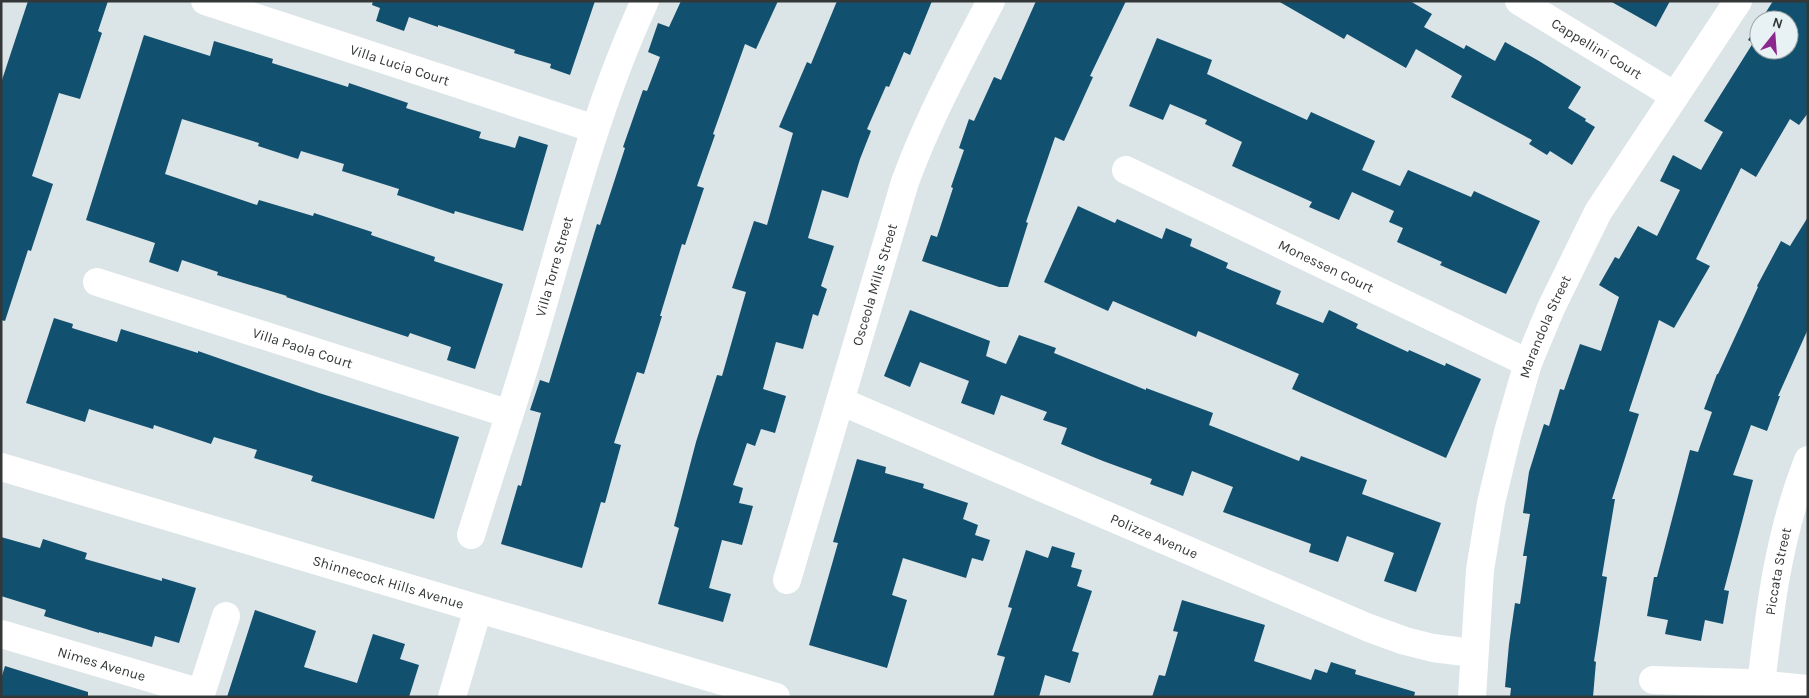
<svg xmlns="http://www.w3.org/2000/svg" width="1809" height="698" font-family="Karla,sans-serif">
<rect width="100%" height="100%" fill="#dbe4e6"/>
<!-- building -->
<g fill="#12506f">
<polygon points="28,1 108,1 98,31 102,33 80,99 59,93 32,176 53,184 31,251 28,250 5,321 1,320 1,83"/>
<polygon points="373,1 595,1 570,75 550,68 551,64 514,53 515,50 438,25 438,27 409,17 404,31 376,21 380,8 372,5"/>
<polygon points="681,1 778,1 756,49 745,44 713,134 715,135 697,186 704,188 685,245 682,244 660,316 662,316 644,374 637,372 614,443 621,445 605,503 601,502 582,568 501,544 518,485 521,486 541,413 530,410 540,380 549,383 597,224 600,225 625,148 623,147 643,90 647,91 660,57 648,52 658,23 669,27"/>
<polygon points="837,1 932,1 910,55 904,52 889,87 886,86 867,129 871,131 860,159 848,198 822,190 808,238 834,246 821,286 827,289 818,316 813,314 803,349 776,342 763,389 786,396 775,433 761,429 755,446 747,443 733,485 743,488 739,503 753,506 742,545 722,540 709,588 731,594 723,622 658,604 679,528 674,526 696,442 717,375 722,376 746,292 732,288 754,221 767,225 793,133 779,127 807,62 811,64"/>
<polygon points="1036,1 1126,1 1090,76 1093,77 1064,141 1055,137 1026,222 1028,223 1008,287 999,287 922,261 931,235 937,237 953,188 951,187 964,150 959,148 969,119 974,121 994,77 1001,80"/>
<polygon points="1278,1 1410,1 1432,14 1424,27 1464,49 1466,45 1495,61 1505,42 1539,61 1581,87 1568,108 1586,119 1585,121 1595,127 1572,165 1550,151 1547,155 1529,144 1532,140 1451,97 1462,76 1416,49 1406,68 1347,34 1344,39"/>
<polygon points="1610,1 1670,1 1656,27"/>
<polygon points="1773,1 1808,1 1808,113 1799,125 1790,119 1756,177 1741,168 1696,259 1710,266 1674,328 1659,320 1629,411 1639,414 1612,499 1615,499 1602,576 1607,577 1594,661 1596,662 1593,697 1510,697 1511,688 1505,687 1509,644 1515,603 1520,604 1527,556 1523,556 1530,514 1523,513 1529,472 1544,424 1549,426 1560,389 1564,390 1580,344 1601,351 1619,297 1599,285 1615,257 1619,259 1638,226 1657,236 1680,190 1660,181 1673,155 1701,170 1723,132 1704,121 1753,43 1748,40 1759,23 1759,50 1789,50 1789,20 1761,20"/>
<polygon points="144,35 210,56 214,41 273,59 272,63 348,87 349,83 408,103 406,108 481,132 479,138 515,148 519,136 548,145 523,231 455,211 454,214 397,195 399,189 342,171 344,164 301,151 298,159 258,146 259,143 182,119 165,174 257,205 259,200 313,216 314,213 372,232 371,235 435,257 434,261 503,284 475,369 447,360 451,347 410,333 408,337 286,297 287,296 217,275 218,272 182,260 178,272 149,262 155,243 86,220"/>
<polygon points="1157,38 1212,60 1207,74 1307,120 1311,112 1375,141 1362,170 1400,186 1408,170 1471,197 1474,191 1540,221 1506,294 1440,265 1442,262 1397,242 1403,228 1389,222 1394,211 1352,192 1339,220 1309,207 1312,202 1232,166 1242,142 1205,124 1207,120 1170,104 1163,120 1129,106"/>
<polygon points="1078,206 1115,223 1117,219 1162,239 1166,228 1192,239 1190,246 1228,263 1226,268 1281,291 1276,304 1323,323 1329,310 1358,324 1356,328 1408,352 1409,350 1445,366 1446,363 1481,379 1446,458 1292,389 1299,374 1198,331 1196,337 1113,301 1108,311 1044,282"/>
<polygon points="1808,217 1808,329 1778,396 1780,396 1767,431 1751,425 1733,475 1753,480 1724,590 1729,591 1723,624 1705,620 1701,641 1665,634 1668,620 1647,616 1654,577 1657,577 1690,450 1698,452 1712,412 1704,409 1717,374 1718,374 1758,287 1757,286 1781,241 1790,246"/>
<polygon points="910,310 990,341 986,356 1006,364 1019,335 1056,348 1054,353 1146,390 1146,388 1213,413 1209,425 1299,461 1301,456 1367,480 1362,494 1441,523 1416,592 1384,581 1394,553 1347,536 1338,562 1309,552 1311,544 1223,512 1233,487 1192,471 1183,496 1150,484 1152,479 1103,461 1061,444 1067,428 1043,420 1047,412 1001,395 994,415 961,403 969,381 920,362 910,387 884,376"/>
<polygon points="54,318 73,324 72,328 117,342 121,329 198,353 198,351 319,393 459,437 434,519 311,481 313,476 254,458 257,450 214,437 211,444 154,425 153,429 89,409 85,422 26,403"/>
<polygon points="857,459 886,467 885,473 924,484 923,488 968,503 963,519 978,525 975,535 990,540 983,561 972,558 966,578 903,558 892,595 907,600 887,668 809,645 838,543 833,542"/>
<polygon points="1,537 40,548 43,539 87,553 85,559 162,581 162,578 196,588 179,643 155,636 152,647 99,632 99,633 44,616 46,610 1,596"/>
<polygon points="1052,546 1075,553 1071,567 1082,570 1077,586 1092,591 1072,651 1079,653 1070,683 1045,675 1039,697 993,697 1005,657 997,655 1012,608 1008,607 1026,550 1048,558"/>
<polygon points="1182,600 1265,625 1254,661 1311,680 1315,669 1327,673 1331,662 1356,670 1355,674 1415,692 1414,697 1152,697 1159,675 1165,676 1178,632 1173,631"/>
<polygon points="255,610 316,631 304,667 357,683 373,634 405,644 400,659 419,665 409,697 227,697"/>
<polygon points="5,666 88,692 88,697 1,697 1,679"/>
</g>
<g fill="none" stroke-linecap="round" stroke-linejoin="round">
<!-- minor -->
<g stroke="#fff" stroke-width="28">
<path id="s1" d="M205,1l390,128"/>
<path id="s2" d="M1519,1l156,95"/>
<path id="s3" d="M1126,170l402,193"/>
<path id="s4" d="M97,282l412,132"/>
<path id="s5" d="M840,401l529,227 36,13 28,7 40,5"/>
<path id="s6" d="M471,535c21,-68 44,-135 64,-203 33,-112 61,-225 110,-331"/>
<path id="s7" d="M787,580l118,-398c23,-63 55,-122 86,-181"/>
<path id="s8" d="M1,634l200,59"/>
<polyline points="1653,680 1747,683 1808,689"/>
<path id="s9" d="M1761,685c9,-79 18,-151 47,-225"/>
<polyline points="200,697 226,616"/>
<polyline points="452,697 478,609"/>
<path id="s10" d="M1472,697l8,-127 11,-67 17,-71 20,-69 23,-55 47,-96 140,-211"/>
</g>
<!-- tertiary -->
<path stroke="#fff" stroke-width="28" id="s11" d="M1,467l775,230"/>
</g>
<g text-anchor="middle" stroke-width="5" stroke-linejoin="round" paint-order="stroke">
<!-- street labels -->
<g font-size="14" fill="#343738" stroke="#e8f1f3">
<text dy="5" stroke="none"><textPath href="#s2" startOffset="91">Cappellini Court</textPath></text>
<text dy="5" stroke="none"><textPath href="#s1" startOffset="205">Villa Lucia Court</textPath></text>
<text dy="5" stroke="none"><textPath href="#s6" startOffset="281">Villa Torre Street</textPath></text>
<text dy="5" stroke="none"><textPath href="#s3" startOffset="222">Monessen Court</textPath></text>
<text dy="5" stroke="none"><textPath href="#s7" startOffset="308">Osceola Mills Street</textPath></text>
<text dy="5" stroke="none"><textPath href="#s10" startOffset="380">Marandola Street</textPath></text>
<text dy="5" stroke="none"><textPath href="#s4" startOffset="216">Villa Paola Court</textPath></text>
<text dy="5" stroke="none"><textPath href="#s5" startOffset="342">Polizze Avenue</textPath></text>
<text dy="5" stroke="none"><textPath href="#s9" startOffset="115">Piccata Street</textPath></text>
<text dy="5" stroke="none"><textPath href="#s11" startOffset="404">Shinnecock Hills Avenue</textPath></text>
<text dy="5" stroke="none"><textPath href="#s8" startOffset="105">Nimes Avenue</textPath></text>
</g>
</g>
<!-- border -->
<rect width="1809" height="698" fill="none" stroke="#343738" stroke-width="5"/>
<!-- north arrow -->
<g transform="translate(1774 35) rotate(17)"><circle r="24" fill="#e8f1f3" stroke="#a0a7a8"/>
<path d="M0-4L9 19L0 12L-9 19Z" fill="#8c278e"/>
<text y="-8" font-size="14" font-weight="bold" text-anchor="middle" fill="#343738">N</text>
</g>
</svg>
